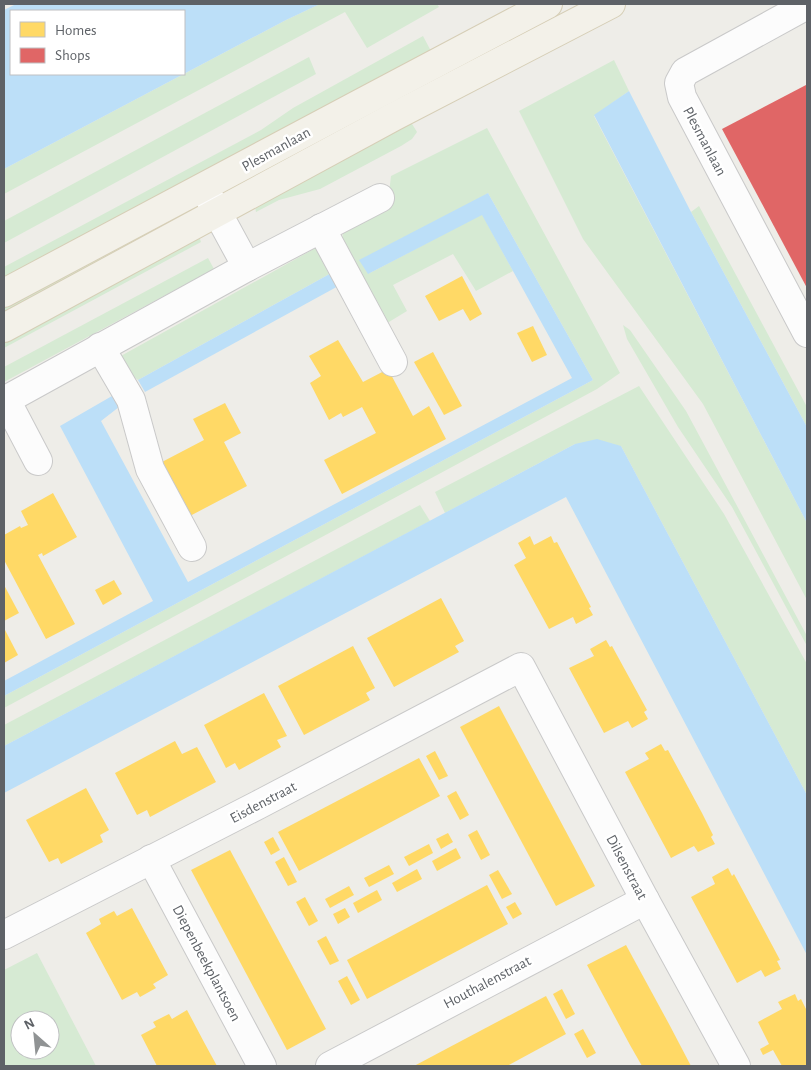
<svg xmlns="http://www.w3.org/2000/svg" width="811" height="1070" font-family="'Alegreya Sans',sans-serif">
<rect width="100%" height="100%" fill="#eeede8"/>
<!-- green -->
<g fill="#d6ead3" fill-rule="evenodd">
<polygon points="320,4 437,4 439,7 367,48 345,12 4,194 4,169 286,20"/>
<polygon points="423,36 432,53 4,281 4,267 261,130 293,108"/>
<polygon points="309,57 316,74 4,243 4,221"/>
<polygon points="614,60 629,91 594,116 807,523 807,600 703,404 583,239 519,111"/>
<polygon points="409,119 417,132 412,139 401,146 320,189 279,200 256,212 254,202"/>
<polygon points="487,128 620,373 597,389 4,708 4,696 593,380 488,193 368,274 482,214 513,271 476,291 453,254 393,285 407,311 384,325 342,239 343,233 348,227 388,203 391,176"/>
<polygon points="699,206 807,407 807,427 691,212"/>
<polygon points="169,218 172,225 4,315 4,306"/>
<polygon points="199,236 201,242 4,348 4,341"/>
<polygon points="321,245 335,271 138,380 123,368 119,357"/>
<polygon points="208,258 214,269 4,382 4,367"/>
<polygon points="623,325 630,330 686,411 807,636 807,646 732,507 678,427 627,339"/>
<polygon points="639,386 724,514 807,664 807,795 621,446 575,444 445,513 435,492"/>
<polygon points="420,505 430,521 4,746 4,725"/>
<path d="M37,953l59,113h-92v-96zM20,1020h30v30h-30z"/>
</g>
<!-- water -->
<g fill="#bcdff8" fill-rule="evenodd">
<path d="M16,4h304l-34,16 -282,149v-159zM11,11h173v63h-173z"/>
<polygon points="629,91 691,212 807,427 807,523 594,115"/>
<polygon points="488,193 593,380 4,696 4,681 153,601 60,426 112,396 119,407 101,421 188,582 572,378 482,215 368,274 359,260"/>
<polygon points="335,271 342,284 145,392 138,380"/>
<polygon points="597,439 621,446 807,795 807,955 566,497 4,793 4,746 575,444"/>
</g>
<!-- homes -->
<g fill="#ffd966">
<polygon points="462,276 482,314 470,321 463,309 439,321 425,296"/>
<polygon points="533,326 547,355 532,362 517,333"/>
<polygon points="338,340 363,382 388,369 413,416 429,406 446,439 342,494 324,460 376,433 362,407 343,417 341,413 329,420 310,383 321,376 309,356"/>
<polygon points="433,352 462,406 444,415 414,362"/>
<polygon points="225,403 241,433 224,442 247,486 188,517 160,463 204,440 193,419"/>
<polygon points="53,493 77,537 43,556 42,553 38,555 75,624 46,639 4,560 4,535 20,526 21,528 28,525 21,511"/>
<polygon points="530,536 534,545 551,536 554,543 557,542 591,607 589,608 593,615 576,624 573,617 549,629 514,565 526,558 518,543"/>
<polygon points="114,580 122,594 103,605 95,590"/>
<polygon points="4,585 19,613 4,621"/>
<polygon points="441,598 464,641 455,646 459,652 394,687 367,638"/>
<polygon points="4,628 18,655 4,663"/>
<polygon points="606,640 610,647 612,646 624,668 647,710 644,712 648,719 632,728 628,721 604,733 569,668 594,656 590,649"/>
<polygon points="353,646 375,688 366,693 370,700 304,735 278,686"/>
<polygon points="264,693 287,736 277,740 281,747 239,770 235,763 226,768 204,725"/>
<polygon points="499,706 595,886 556,906 460,727"/>
<polygon points="175,741 182,754 197,747 216,782 150,817 147,810 137,815 115,773"/>
<polygon points="661,744 665,751 668,750 702,813 713,835 711,837 715,844 698,852 694,846 671,858 625,772 649,759 645,753"/>
<polygon points="435,751 448,776 439,780 426,756"/>
<polygon points="419,758 440,796 299,871 278,832"/>
<polygon points="86,788 109,830 100,835 103,842 61,864 58,858 49,862 26,820"/>
<polygon points="456,791 469,815 460,820 447,796"/>
<polygon points="477,830 490,855 481,860 468,835"/>
<polygon points="448,833 453,842 441,849 436,839"/>
<polygon points="273,837 280,850 271,855 264,842"/>
<polygon points="429,844 433,853 409,866 404,857"/>
<polygon points="456,848 461,858 437,871 432,861"/>
<polygon points="230,850 326,1029 287,1050 191,870"/>
<polygon points="284,857 297,882 288,886 275,862"/>
<polygon points="389,865 394,874 369,887 364,878"/>
<polygon points="728,868 732,876 734,874 780,960 777,961 781,969 765,977 761,970 737,983 691,897 715,884 712,877"/>
<polygon points="417,869 422,879 397,892 392,883"/>
<polygon points="498,870 512,894 502,899 489,875"/>
<polygon points="487,885 508,924 367,999 347,960"/>
<polygon points="349,886 354,895 330,908 325,899"/>
<polygon points="377,890 382,900 358,913 353,903"/>
<polygon points="305,897 318,921 309,926 296,902"/>
<polygon points="515,902 522,914 513,919 506,907"/>
<polygon points="132,908 168,975 153,984 156,988 140,997 137,992 122,1000 86,933 101,924 99,919 114,911 117,916"/>
<polygon points="345,908 350,917 338,924 333,914"/>
<polygon points="326,936 339,961 330,965 317,941"/>
<polygon points="626,945 669,1024 691,1066 642,1066 630,1045 587,965"/>
<polygon points="347,976 360,1000 351,1005 338,981"/>
<polygon points="562,989 575,1014 566,1019 553,994"/>
<polygon points="795,994 798,1001 801,999 807,1011 807,1066 782,1066 773,1050 763,1055 760,1049 769,1044 758,1022 782,1009 778,1002"/>
<polygon points="546,996 566,1034 507,1066 414,1066"/>
<polygon points="187,1010 205,1044 217,1066 157,1066 141,1035 156,1027 153,1022 169,1014 172,1019"/>
<polygon points="583,1029 596,1053 587,1058 574,1034"/>
</g>
<!-- shops -->
<polygon fill="#e06666" points="806,85 807,88 807,288 722,129"/>
<g fill="none" stroke-linecap="round" stroke-linejoin="round">
<!-- minor casing -->
<g stroke="#c9c9c9" stroke-width="30">
<g id="minor">
<polyline points="807,5 685,72 679,83 682,97 807,333"/>
<polyline points="321,228 393,362"/>
<polyline points="247,267 380,198"/>
<polyline points="100,347 131,400 150,469 192,547"/>
<polyline points="6,400 38,461"/>
<polyline points="4,401 247,267 204,188"/>
<polyline points="151,859 262,1066"/>
<polyline points="4,935 258,805 521,667 645,900 736,1066"/>
<polyline points="330,1066 645,900"/>
</g>
</g>
<!-- major casing -->
<g stroke="#d6ceb6" stroke-width="30">
<g id="major">
<path d="M4,293c181,-95 362,-194 544,-289"/>
<polyline points="4,328 395,116 611,4"/>
</g>
</g>
<!-- minor -->
<use href="#minor" stroke="#fcfcfc" stroke-width="28"/>
<!-- major -->
<use href="#major" stroke="#f3f1e9" stroke-width="28"/>
</g>
<g text-anchor="middle" stroke-width="5" stroke-linejoin="round" paint-order="stroke">
<!-- street labels -->
<g font-size="15" fill="#5e6267" stroke="#fff">
<text transform="translate(705 141) rotate(62)" y="5">Plesmanlaan</text>
<text transform="translate(276 149) rotate(-29)" y="5">Plesmanlaan</text>
<text transform="translate(263 802) rotate(-28)" y="5">Eisdenstraat</text>
<text transform="translate(627 867) rotate(62)" y="5">Dilsenstraat</text>
<text transform="translate(207 963) rotate(62)" y="5">Diepenbeekplantsoen</text>
<text transform="translate(487 982) rotate(-28)" y="5">Houthalenstraat</text>
</g>
</g>
<!-- border -->
<rect width="811" height="1070" fill="none" stroke="#5e6267" stroke-width="10"/>
<!-- legend -->
<rect x="10" y="10" width="175" height="65" fill="#ffffff" stroke="#bfc0c2"/>
<rect x="20" y="22" width="25" height="15" fill="#ffd966" stroke="#bfc0c2"/>
<text x="55" y="35" font-size="15" fill="#5e6267">Homes</text>
<rect x="20" y="48" width="25" height="15" fill="#e06666" stroke="#bfc0c2"/>
<text x="55" y="60" font-size="15" fill="#5e6267">Shops</text>
<!-- north arrow -->
<g transform="translate(35 1035) rotate(333)"><circle r="24" fill="#ffffff" stroke="#bfc0c2"/>
<path d="M0-4L9 19L0 12L-9 19Z" fill="#909394"/>
<text y="-8" font-size="14" font-weight="bold" text-anchor="middle" fill="#5e6267">N</text>
</g>
</svg>
